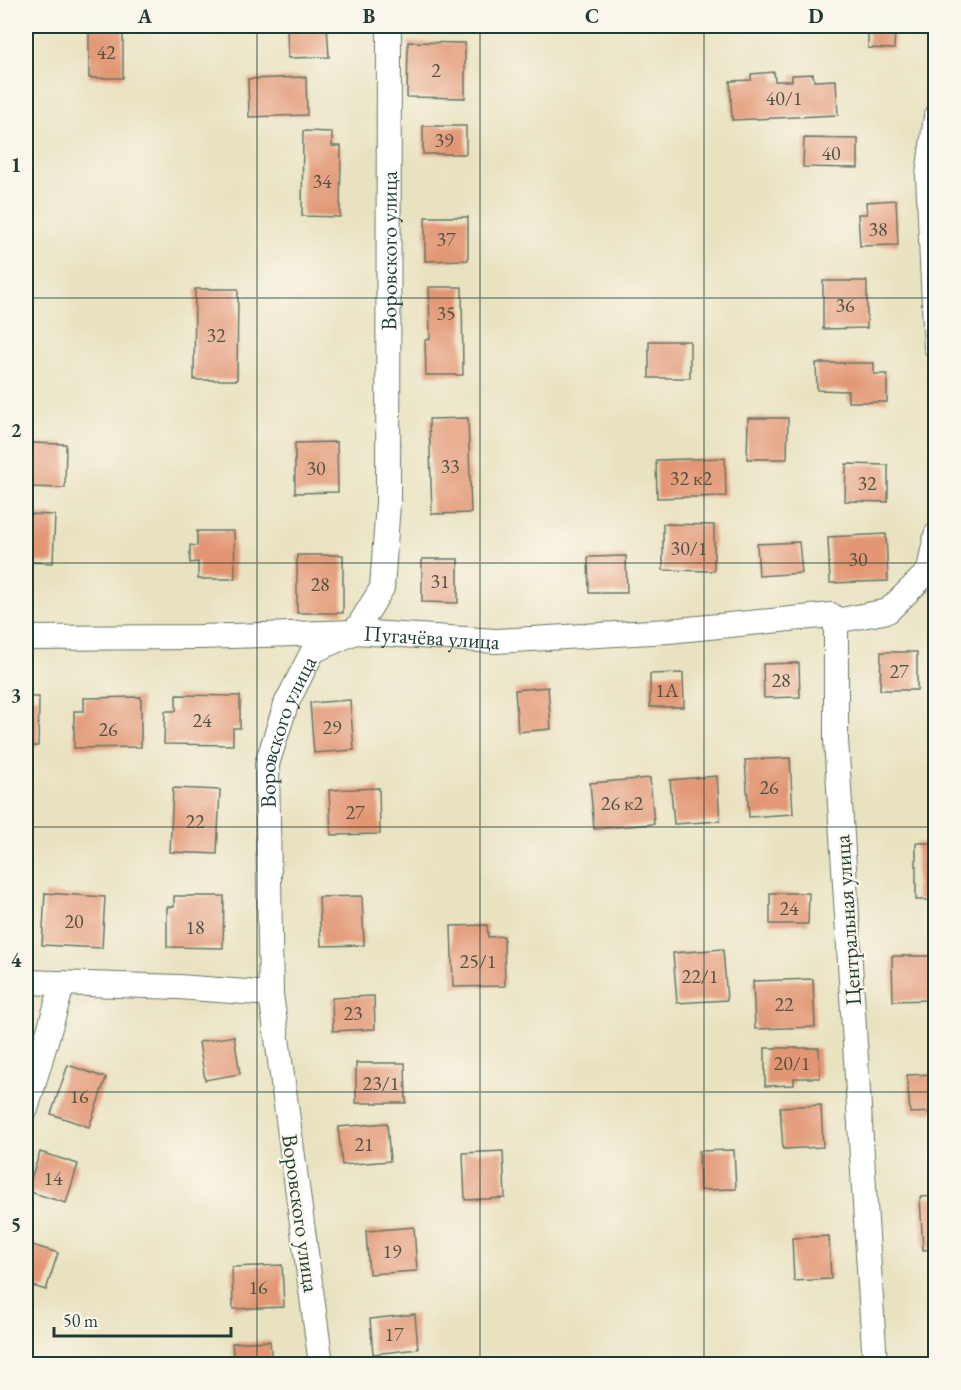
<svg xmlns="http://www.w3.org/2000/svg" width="961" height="1390" font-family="'EB Garamond',serif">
<rect width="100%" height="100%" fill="#fbf7ec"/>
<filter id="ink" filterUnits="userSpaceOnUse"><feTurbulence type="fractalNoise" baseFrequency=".0167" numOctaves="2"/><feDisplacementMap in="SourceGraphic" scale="12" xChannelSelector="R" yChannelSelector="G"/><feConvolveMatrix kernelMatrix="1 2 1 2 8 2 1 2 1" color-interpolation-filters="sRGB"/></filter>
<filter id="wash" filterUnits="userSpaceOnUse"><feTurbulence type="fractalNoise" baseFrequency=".008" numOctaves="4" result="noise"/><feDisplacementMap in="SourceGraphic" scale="24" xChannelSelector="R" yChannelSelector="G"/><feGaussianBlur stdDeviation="1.35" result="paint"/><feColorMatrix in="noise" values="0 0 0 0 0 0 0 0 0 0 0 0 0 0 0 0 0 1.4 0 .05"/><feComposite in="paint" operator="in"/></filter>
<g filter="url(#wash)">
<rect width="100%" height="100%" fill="#e9e2c1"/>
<g id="blocks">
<!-- building -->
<g fill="#e29673">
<rect x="89" y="26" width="34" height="52"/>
<polygon points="287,26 327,26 329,57 288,58"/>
<polygon points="868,26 895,26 894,49 868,48"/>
<polygon points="408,42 465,43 465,98 407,97"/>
<polygon points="774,72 775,81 792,81 792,75 813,74 814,81 836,80 838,115 732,120 730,81 751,80 751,74"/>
<polygon points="306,77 307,115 249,117 248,79"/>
<rect x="423" y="126" width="43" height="28"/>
<polygon points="303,131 332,132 332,146 341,146 340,217 302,216"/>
<polygon points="804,138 858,139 858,168 803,167"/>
<polygon points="896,200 898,245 860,246 858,214 867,214 866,202"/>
<polygon points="425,217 468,217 468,260 425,261"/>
<polygon points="823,281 867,281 867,328 823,329"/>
<polygon points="429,287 462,287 463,375 426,375 425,340 430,339"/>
<polygon points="195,289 238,289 237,380 194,380"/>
<rect x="649" y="341" width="41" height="37"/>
<polygon points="816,363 874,363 874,374 887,374 887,402 848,402 848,391 817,390"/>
<polygon points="468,418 471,513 432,514 429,419"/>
<polygon points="748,418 788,418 787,459 747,459"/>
<polygon points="337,442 338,492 295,493 295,443"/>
<polygon points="26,443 66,444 65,488 26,487"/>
<polygon points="725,458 726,496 657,498 656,460"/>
<polygon points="846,464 888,465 888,502 845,501"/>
<polygon points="26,514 55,515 53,563 26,562"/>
<polygon points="663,524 714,525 714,571 663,570"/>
<polygon points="197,531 234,531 235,579 198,579 198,562 190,563 190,545 197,546"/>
<polygon points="886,534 888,581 830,583 828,537"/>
<polygon points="799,542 802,573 759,576 757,544"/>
<rect x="297" y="555" width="46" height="58"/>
<polygon points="626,556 627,593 589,593 588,557"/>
<polygon points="422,559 458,559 458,603 422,602"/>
<polygon points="881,652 917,652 917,690 880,690"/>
<polygon points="799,663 800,697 764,698 763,664"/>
<polygon points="683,673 684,707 650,707 650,674"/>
<polygon points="548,687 551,729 518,732 515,690"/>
<polygon points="176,695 240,696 240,728 233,728 233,745 164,744 165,711 176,711"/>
<polygon points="26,697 39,697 38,746 26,746"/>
<polygon points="141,697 141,747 74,748 74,711 84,711 84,698"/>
<polygon points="350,700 354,750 314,753 310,703"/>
<polygon points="790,758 793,814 749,817 745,760"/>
<polygon points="717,776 720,821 674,824 670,780"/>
<polygon points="650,778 654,824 594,829 590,783"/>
<polygon points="173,788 220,790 217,854 170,852"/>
<polygon points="379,788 380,834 331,835 329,790"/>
<rect x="916" y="843" width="20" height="57"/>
<polygon points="45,893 105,897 102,948 42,945"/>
<polygon points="770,893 809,893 808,924 770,924"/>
<polygon points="174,896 224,896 223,948 167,947 167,907 174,907"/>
<polygon points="362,896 364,945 321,946 319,897"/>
<polygon points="487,925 488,937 504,936 505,986 453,987 451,926"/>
<polygon points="723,949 727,1000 677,1003 673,953"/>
<polygon points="892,956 930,956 931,1000 893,1001"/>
<polygon points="813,979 815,1027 755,1029 753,981"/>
<polygon points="374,996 375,1029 333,1031 332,998"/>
<polygon points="234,1036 240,1074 205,1080 199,1042"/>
<polygon points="765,1048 819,1048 820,1078 794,1078 794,1085 765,1086"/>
<polygon points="356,1063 405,1063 406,1103 356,1103"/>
<polygon points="68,1065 106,1078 89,1127 51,1114"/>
<polygon points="936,1074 936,1112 910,1113 907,1075"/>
<polygon points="821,1105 823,1147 783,1149 780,1107"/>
<polygon points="387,1123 390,1161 342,1165 338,1127"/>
<polygon points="734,1150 736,1189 700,1190 699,1151"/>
<polygon points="503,1151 505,1198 465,1200 463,1153"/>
<polygon points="40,1152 78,1164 66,1203 27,1191"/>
<polygon points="936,1196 936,1249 923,1250 920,1197"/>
<polygon points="414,1227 417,1271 369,1274 366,1231"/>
<polygon points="829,1236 831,1279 794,1281 792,1238"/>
<polygon points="26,1243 58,1253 46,1290 26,1284"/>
<polygon points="282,1265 284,1307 233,1309 232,1267"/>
<polygon points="415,1314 418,1349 373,1354 370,1319"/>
<polygon points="270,1341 272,1364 234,1364 232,1343"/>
</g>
</g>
</g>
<g filter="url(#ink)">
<use href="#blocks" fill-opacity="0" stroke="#667765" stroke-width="1.5"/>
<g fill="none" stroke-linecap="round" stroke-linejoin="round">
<!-- minor casing -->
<g stroke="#667765" stroke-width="26">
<g id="minor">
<polyline points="936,116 928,175 936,347"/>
<path id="s1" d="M26,638l174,-1 155,-5 141,9 172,-10 163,-16 5,6"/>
<polyline points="26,982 179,987 271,994"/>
<polyline points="26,1109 63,983"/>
<path id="s2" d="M321,1364l-50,-370 -4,-230 19,-60 27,-53 42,-19 27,-44 6,-85 1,-477"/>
<polyline points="875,1364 836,740 836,621 888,611 929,571 936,535"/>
</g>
</g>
<!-- minor -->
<use href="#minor" stroke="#fff" stroke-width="24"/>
</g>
</g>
<!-- grid -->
<path fill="none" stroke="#1f3d34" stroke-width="1.5" stroke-opacity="0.55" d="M257,26v1338M480,26v1338M704,26v1338M26,298h910M26,563h910M26,827h910M26,1092h910"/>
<g text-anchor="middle" stroke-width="4.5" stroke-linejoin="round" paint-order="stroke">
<!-- number labels -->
<g font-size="20" fill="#505344">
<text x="106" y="59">42</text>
<text x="436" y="77">2</text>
<text x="784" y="105">40/1</text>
<text x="444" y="147">39</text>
<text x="831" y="160">40</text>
<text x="322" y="188">34</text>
<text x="878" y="236">38</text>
<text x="446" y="246">37</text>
<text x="845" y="312">36</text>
<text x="446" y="320">35</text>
<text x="216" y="342">32</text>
<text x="450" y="473">33</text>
<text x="316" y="475">30</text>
<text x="691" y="485">32 к2</text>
<text x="867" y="490">32</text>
<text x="689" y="555">30/1</text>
<text x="858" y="566">30</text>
<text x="440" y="588">31</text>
<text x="320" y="591">28</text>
<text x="899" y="678">27</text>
<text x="781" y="687">28</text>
<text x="667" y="697">1А</text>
<text x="202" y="727">24</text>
<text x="332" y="734">29</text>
<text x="108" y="736">26</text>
<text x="769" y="794">26</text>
<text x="622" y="810">26 к2</text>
<text x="355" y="819">27</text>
<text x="195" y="828">22</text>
<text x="789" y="915">24</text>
<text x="74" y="928">20</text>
<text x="195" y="934">18</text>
<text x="478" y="968">25/1</text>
<text x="700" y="983">22/1</text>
<text x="784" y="1011">22</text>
<text x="353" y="1020">23</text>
<text x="792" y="1070">20/1</text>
<text x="381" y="1090">23/1</text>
<text x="79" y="1103">16</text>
<text x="364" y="1151">21</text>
<text x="53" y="1185">14</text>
<text x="392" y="1258">19</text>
<text x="258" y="1294">16</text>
<text x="394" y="1341">17</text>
</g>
<!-- street labels -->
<g font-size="22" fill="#1f3d34" stroke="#fbf7ec">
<text dy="8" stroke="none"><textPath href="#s2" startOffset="1161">Воровского улица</textPath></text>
<text dy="8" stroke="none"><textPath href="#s1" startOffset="406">Пугачёва улица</textPath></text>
<text dy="8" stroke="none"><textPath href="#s2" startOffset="639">Воровского улица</textPath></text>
<text transform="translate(847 920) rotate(-94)" y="8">Центральная улица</text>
<text transform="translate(301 1213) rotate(82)" y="8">Воровского улица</text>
</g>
</g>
<!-- margin -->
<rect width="961" height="1390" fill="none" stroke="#fbf7ec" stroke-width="66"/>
<!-- scale -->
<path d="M54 1327v9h177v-9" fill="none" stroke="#1f3d34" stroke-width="3"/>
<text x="63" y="1327" font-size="18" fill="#1f3d34" stroke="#fbf7ec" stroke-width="4.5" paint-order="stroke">50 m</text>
<rect x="33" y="33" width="895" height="1324" fill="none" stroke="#1f3d34" stroke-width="2"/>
<g font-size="20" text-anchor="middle" font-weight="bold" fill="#1f3d34">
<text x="145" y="23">A</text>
<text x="369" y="23">B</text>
<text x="592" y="23">C</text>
<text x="816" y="23">D</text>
<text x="16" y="172">1</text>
<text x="16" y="437">2</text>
<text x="16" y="702">3</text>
<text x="16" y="967">4</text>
<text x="16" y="1231">5</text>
</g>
</svg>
